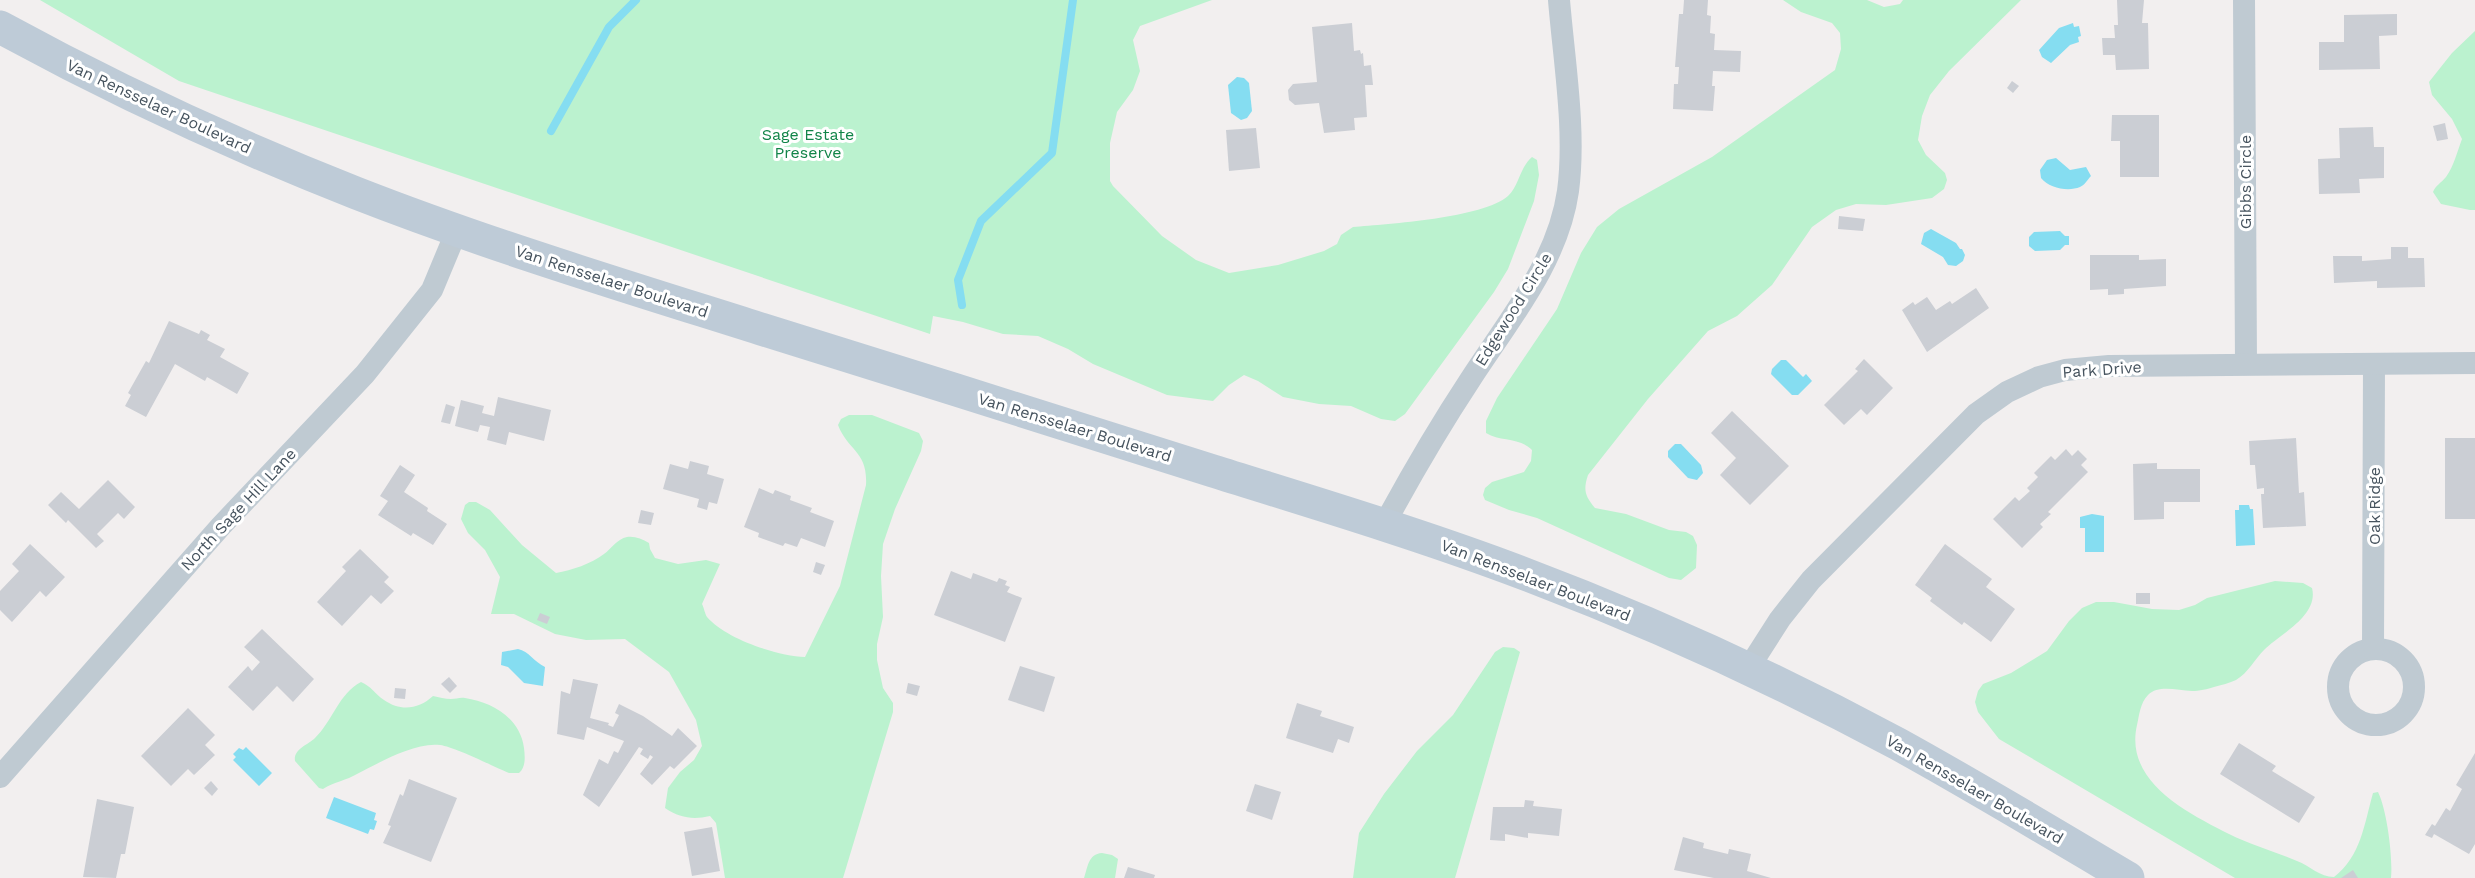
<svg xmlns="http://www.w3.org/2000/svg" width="2475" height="878" font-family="'Work Sans',sans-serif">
<rect width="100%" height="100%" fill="#f2efef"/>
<!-- green -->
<g fill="#bbf2cf">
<path d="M40,0h1172l-72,26 -7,14 7,31 -7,19 -16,22 -7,31v38l3,5 49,50 34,24 33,13 49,-8 46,-14 13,-7 4,-9 12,-8c35,-3 130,-9 155,-31 11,-10 12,-29 24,-39l5,3 2,15 -5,26 -26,68 -14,23 -89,122 -10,7 -14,-2 -30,-13 -32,-2 -36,-7 -25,-16 -14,-6 -15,10 -16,16 -46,-6 -74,-31 -25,-15 -30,-13 -35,-2 -40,-12 -30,-6 -3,18 -751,-253z"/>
<path d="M1783,0h84l17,7 16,-3 3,-4h118l-72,71 -19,24 -8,21 -4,24 8,15 19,18 2,7 -3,9 -12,9 -46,7 -30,-1 -20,6 -24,17 -40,58 -35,31 -29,15 -60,68 -60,76c-5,15 -3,21 7,33l31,6 43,16 17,2 7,4 4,9 -1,23 -15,12 -12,-2 -132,-60 -28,-8 -24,-10 -2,-5 2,-7 7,-6 32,-10 7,-11 1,-11c-13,-13 -31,-8 -46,-17v-12l11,-23 60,-89 24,-56 16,-26 22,-18 93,-52 123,-87 6,-21 -1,-16 -8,-10 -31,-11z"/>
<path d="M2475,31v179h-5l-29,-6 -8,-12c3,-7 8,-9 13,-15 8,-11 11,-25 16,-38l-10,-20 -20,-24 -3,-13 23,-29z"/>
<path d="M849,415h23l47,18 4,8 -2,10 -26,58 -12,35 -2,32 2,41 -6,27v16l6,28 10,15v9l-50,166h-118l-9,-55 -6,-7c-17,4 -30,2 -45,-8l3,-20 12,-16 14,-12 8,-14 -6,-26 -27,-48 -44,-33 -39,1 -31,-6 -41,-20h-23l9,-37 -15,-27 -17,-17 -7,-14 4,-14 4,-3h7l14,8 32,35 34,28c16,-3 35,-9 48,-19 8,-6 13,-15 23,-17 8,-1 15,2 22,6l1,6 5,9 23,6 28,-4 14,4 -18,40c2,4 3,10 5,13 19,22 70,39 98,40l35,-71 26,-101c2,-34 -18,-34 -28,-60l3,-6z"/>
<path d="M2275,581l28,2 9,5c7,28 -32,46 -48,62 -9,9 -16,23 -28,30 -6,3 -15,5 -22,7 -6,2 -15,4 -22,4 -14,0 -33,-7 -44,4 -8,8 -9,21 -11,30 -13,57 51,88 92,109 22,11 45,17 68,27 13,5 23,16 37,16 27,-21 30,-52 39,-84l5,-1c9,18 15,66 13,86h-156l-236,-139 -21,-27 -3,-10 3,-11 5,-7 28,-11 36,-22 22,-30 13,-13 14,-6h18l38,7 27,1 16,-5 12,-7z"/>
<polygon points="1503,647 1514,648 1520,652 1455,878 1353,878 1359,833 1384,794 1417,751 1453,715 1495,652"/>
<path d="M361,682c10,4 14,12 23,18 17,12 35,9 49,-4 6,1 12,3 18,3 5,0 9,-2 14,-1 27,4 55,20 59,50 1,9 2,19 -5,25h-10c-17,-7 -54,-26 -69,-28 -26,-3 -61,18 -83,29 -10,6 -23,8 -34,15l-4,-1 -24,-27c-2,-12 13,-16 20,-23 17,-16 24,-45 46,-56z"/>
<path d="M1102,853l10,2 6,4 -3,19h-31c4,-11 4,-24 18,-25z"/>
</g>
<!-- water -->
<g fill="#85ddf1">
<polygon points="2073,23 2074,27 2079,26 2081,36 2078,37 2079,42 2070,45 2051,63 2042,57 2039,50 2059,28"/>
<polygon points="1237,77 1244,78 1249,83 1252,111 1247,118 1241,120 1231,113 1228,85"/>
<path d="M2056,158l14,12 16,-3 5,9c-4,4 -6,9 -11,11 -12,5 -31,1 -39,-9l-1,-8 7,-10z"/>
<polygon points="1931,229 1956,243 1960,249 1962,249 1965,255 1963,261 1956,266 1948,265 1943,257 1921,244 1924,233"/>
<polygon points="2060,231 2065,236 2069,236 2069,245 2065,245 2060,250 2035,251 2029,246 2029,237 2034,232"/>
<polygon points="1781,360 1786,360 1803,377 1806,374 1812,381 1798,395 1792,395 1771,374 1772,369"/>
<polygon points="1675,444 1681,444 1701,465 1703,473 1697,480 1688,478 1668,457 1668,451"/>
<polygon points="2239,505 2249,505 2250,509 2253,509 2255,545 2236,546 2235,510 2239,510"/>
<polygon points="2092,514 2104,516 2104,552 2085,552 2085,528 2080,528 2080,517"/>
<path d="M518,649c11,2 16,13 27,18l-2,19 -19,-3 -16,-16 -7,-2 1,-13z"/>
<polygon points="246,747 272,773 259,786 233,760 236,757 233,754 239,748 243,750"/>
<polygon points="334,797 376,813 374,820 377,821 374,830 370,829 368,834 326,818"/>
</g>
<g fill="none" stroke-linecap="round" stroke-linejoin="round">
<!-- stream -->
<g stroke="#85ddf1" stroke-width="8">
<polyline points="551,131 609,27 636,0"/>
<polyline points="962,305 958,280 981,221 1052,153 1073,0"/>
</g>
</g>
<!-- building -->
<g fill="#cbced4">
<polygon points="1684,0 1708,0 1707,15 1711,16 1710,33 1715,34 1714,50 1741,51 1740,72 1713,71 1712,86 1715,86 1713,111 1673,109 1674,84 1678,84 1679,67 1675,67 1679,14 1683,14"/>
<polygon points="2117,0 2144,0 2142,23 2148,23 2149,69 2116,70 2115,55 2103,55 2102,38 2115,38 2114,25 2118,25"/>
<polygon points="2397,14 2397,35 2379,36 2380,69 2319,70 2319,42 2344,42 2344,15"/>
<polygon points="1352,23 1354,51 1360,50 1361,54 1363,53 1364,66 1371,65 1373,85 1365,85 1367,117 1354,118 1355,130 1324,133 1319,103 1295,105 1289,100 1288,90 1293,84 1317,82 1312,27"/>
<polygon points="2012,81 2019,86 2013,93 2007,88"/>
<polygon points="2112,115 2159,115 2159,177 2120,177 2120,141 2111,141"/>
<polygon points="2445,123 2448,139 2437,141 2433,126"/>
<polygon points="2373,127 2374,147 2384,147 2384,178 2359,179 2360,193 2319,194 2318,159 2340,158 2339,128"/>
<polygon points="1256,128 1260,168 1229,171 1226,130"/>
<polygon points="1839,216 1865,219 1863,231 1838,229"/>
<polygon points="2391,247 2408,247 2408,258 2424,258 2425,287 2377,288 2377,281 2334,283 2333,256 2362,256 2362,261 2391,259"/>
<polygon points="2090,255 2139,255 2139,260 2166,259 2166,286 2124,289 2124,294 2108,295 2108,289 2090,290"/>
<polygon points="1976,288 1989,308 1927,352 1902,310 1913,302 1915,305 1927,297 1936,310 1950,301 1952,304"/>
<polygon points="169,321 199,334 201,330 210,335 207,340 225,349 220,357 249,373 237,394 207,377 205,381 175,364 146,417 125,406 131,395 128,393 146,361 149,363"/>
<polygon points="1864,359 1893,388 1867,415 1861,409 1844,425 1824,405 1858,371 1855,369"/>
<polygon points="498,397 551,410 544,441 509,432 506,445 487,440 490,427 480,425 478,432 455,426 461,400 484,406 482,413 494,416"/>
<polygon points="446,404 455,407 450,424 441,422"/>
<polygon points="1732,411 1789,466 1750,505 1720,475 1736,458 1711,433"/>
<polygon points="2296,438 2299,493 2304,492 2306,526 2263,528 2261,494 2264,494 2264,488 2257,489 2255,465 2250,465 2249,441"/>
<rect x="2445" y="438" width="30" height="81"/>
<polygon points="2066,449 2072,456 2078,450 2087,459 2081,465 2088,472 2048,512 2051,514 2040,524 2043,527 2022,548 1993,519 2015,497 2019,501 2030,491 2027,488 2038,477 2034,473 2051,456 2055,460"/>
<polygon points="690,461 709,466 707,474 724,479 717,504 709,502 707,510 697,507 699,499 663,489 670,464 688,469"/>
<polygon points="2157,463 2157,469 2200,469 2200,502 2164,502 2164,519 2134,520 2133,464"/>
<polygon points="400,465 415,475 404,492 428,508 427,511 447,524 433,545 413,533 411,536 378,515 388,501 380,496"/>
<polygon points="108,480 135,507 124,519 118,513 97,534 104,541 96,548 68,520 66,523 48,505 61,492 79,509"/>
<polygon points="759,488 773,494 775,490 791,496 790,500 812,508 810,512 834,521 825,547 801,538 797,547 785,543 783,546 758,537 759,533 744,527"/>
<polygon points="641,510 654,513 651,525 638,523"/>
<polygon points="30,544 65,577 46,597 40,591 12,622 0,610 0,591 19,571 12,564"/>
<polygon points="1945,544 1992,579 1986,587 2015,609 1991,642 1964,622 1962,625 1930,601 1932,598 1915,585"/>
<polygon points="360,549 389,577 384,582 394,591 381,604 371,595 342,626 317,602 346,571 342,567"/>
<polygon points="816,562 825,565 821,575 813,572"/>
<polygon points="951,571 971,579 973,573 997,582 999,578 1007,581 1005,585 1010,587 1007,592 1022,598 1005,642 934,615"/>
<rect x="2136" y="593" width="14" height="11"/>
<polygon points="540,613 550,617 547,624 537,620"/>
<polygon points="262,629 314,679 293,702 277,686 253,711 228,687 248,666 252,671 260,662 244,647"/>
<polygon points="1020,666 1055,677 1044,712 1008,700"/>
<polygon points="449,677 457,686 450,693 441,684"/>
<polygon points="573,679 598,684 590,718 609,723 608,725 613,727 619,715 615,713 619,704 643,716 672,736 678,728 697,746 674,769 670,766 652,785 640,774 653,757 650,755 648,759 640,754 643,749 639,747 599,807 583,795 599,759 608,764 614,751 618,753 624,741 587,727 584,740 557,734 561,691 570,694"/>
<polygon points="908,683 920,686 917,696 906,693"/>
<polygon points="395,688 406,689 405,699 394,698"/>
<polygon points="1297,703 1322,711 1320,716 1354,727 1349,743 1338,739 1333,753 1286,738"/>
<polygon points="188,708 215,735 205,745 215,755 194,775 188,769 171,786 141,756"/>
<polygon points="2239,743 2276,766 2272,771 2315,797 2299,823 2220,774"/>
<polygon points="2475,753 2475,844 2469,854 2434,834 2432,838 2425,835 2432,824 2435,826 2446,808 2450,811 2462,789 2456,785"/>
<polygon points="409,779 457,798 431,862 383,843 391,826 388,825 400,794 403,796"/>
<polygon points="211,781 218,789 212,796 204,788"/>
<polygon points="1255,784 1281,792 1272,820 1246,811"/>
<polygon points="97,799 134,807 125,854 121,854 116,878 83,877"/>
<polygon points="1525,800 1534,801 1533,806 1562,809 1559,836 1528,833 1528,838 1505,834 1505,841 1490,840 1493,807 1524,807"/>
<polygon points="712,827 720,871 692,876 684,832"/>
<polygon points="1683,837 1704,843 1703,848 1728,854 1729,849 1751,854 1747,871 1771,878 1714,878 1674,870"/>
<polygon points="1128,867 1155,875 1154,878 1124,878"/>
<polygon points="2353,870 2358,878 2341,878"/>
</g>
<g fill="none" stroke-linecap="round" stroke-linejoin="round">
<!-- minor -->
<g stroke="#bfcad2" stroke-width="22">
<polyline points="2244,0 2246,364"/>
<path d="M1384,525c27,-50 55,-98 86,-145 38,-59 88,-118 98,-189 8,-60 -4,-130 -9,-191"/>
<circle cx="2376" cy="687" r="38"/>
<polyline points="2373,649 2374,364"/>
<polyline points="1748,669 1780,619 1811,580 1976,414 2007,392 2039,377 2065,370 2109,366 2475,363"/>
<polyline points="0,777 221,526 365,374 432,290 457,230"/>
</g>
<!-- secondary -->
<path stroke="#becbd7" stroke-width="33" d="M0,27c115,63 234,118 356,166 133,52 269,93 405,136 151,47 301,94 452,142 99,31 199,61 296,97 134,50 264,109 389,176 78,43 154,89 230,134"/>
</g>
<g text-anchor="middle" stroke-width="6" stroke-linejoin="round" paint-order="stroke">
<!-- street labels -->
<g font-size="16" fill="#46535e" stroke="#fff">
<text transform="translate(159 106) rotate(25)" y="6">Van Rensselaer Boulevard</text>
<text transform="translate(2245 182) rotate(-90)" y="6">Gibbs Circle</text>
<text transform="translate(612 281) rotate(18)" y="6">Van Rensselaer Boulevard</text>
<text transform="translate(1513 309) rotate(-58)" y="6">Edgewood Circle</text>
<text transform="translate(2102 369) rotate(-4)" y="6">Park Drive</text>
<text transform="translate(1075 427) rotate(17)" y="6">Van Rensselaer Boulevard</text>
<text transform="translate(2374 506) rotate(-90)" y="6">Oak Ridge</text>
<text transform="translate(238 509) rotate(-47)" y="6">North Sage Hill Lane</text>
<text transform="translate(1536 580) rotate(21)" y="6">Van Rensselaer Boulevard</text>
<text transform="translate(1975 789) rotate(30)" y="6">Van Rensselaer Boulevard</text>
</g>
<!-- park labels -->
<g font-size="16" fill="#118448" stroke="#fff">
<text x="808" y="140">Sage Estate<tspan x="808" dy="18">Preserve</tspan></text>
</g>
</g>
</svg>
